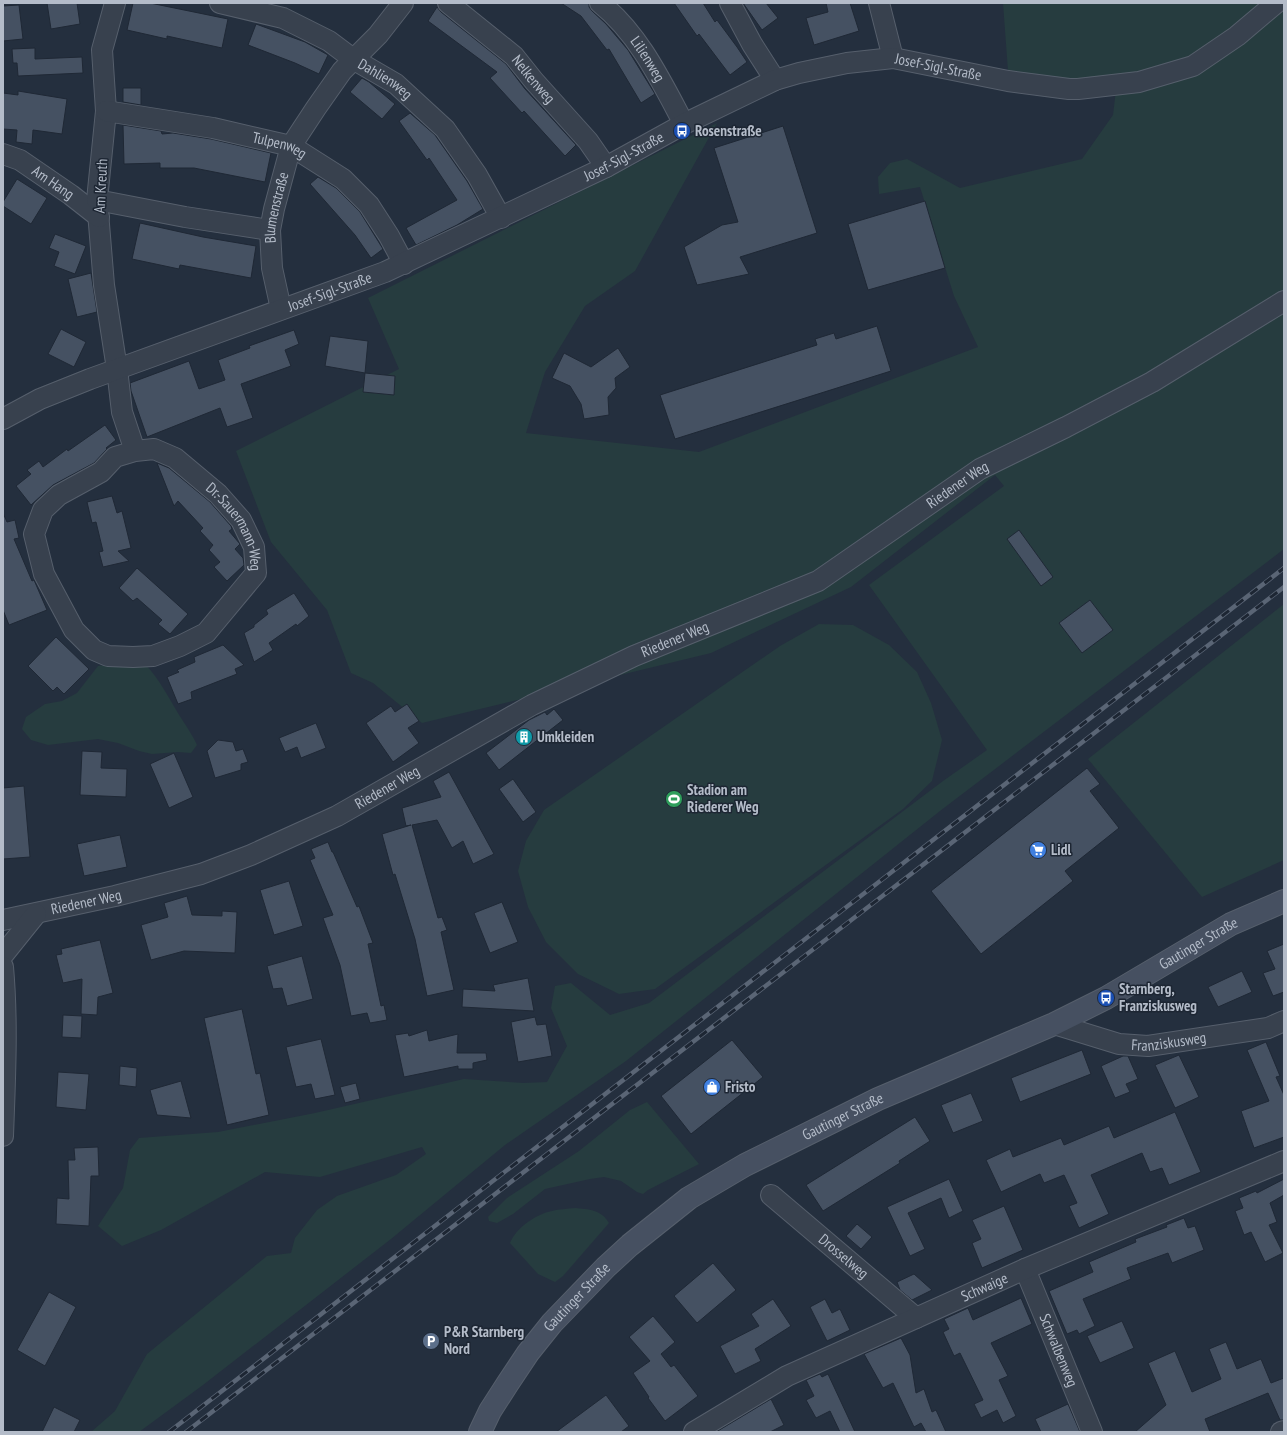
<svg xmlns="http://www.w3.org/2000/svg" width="1287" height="1435" font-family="'PT Sans Narrow',sans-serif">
<rect width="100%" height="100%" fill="#242f3e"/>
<!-- green -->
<g fill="#263c3f">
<polygon points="1003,3 1284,3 1284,549 940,811 626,1061 505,1145 391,1239 203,1385 139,1432 91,1432 115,1411 147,1354 267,1256 291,1253 295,1238 317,1210 337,1196 396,1175 426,1154 422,1147 320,1177 265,1172 161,1230 122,1246 98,1226 123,1188 130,1150 139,1138 218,1132 315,1113 464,1079 523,1083 547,1082 567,1046 551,1008 555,986 571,983 610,1015 649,1003 943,781 987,750 869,585 1004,486 995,475 851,587 711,653 422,723 373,683 351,673 327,610 271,542 236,451 399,369 368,298 717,123 635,271 585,306 545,372 526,433 699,452 978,347 954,296 920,187 879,194 878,177 890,163 907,159 960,188 1082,159 1113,115 1117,81 1078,86 1008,71"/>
<polygon points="1284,604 1284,860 1202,897 1088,759"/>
<polygon points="819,624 853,625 889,645 917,672 931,703 942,740 932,781 903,809 655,989 619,994 578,974 546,942 528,907 518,871 526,841 544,810 780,646"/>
<path d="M119,663h25c16,16 26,38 39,58 5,8 10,15 14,24l-6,8 -13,-1 -26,2 -13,-3 -21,-8 -20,-4 -50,6 -17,-5 -9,-11 4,-12 19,-13 17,-3 15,-8 21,-27z"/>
<polygon points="647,1102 699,1164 648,1190 643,1194 637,1192 621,1181 604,1177 590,1179 545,1189 513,1214 497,1223 489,1221 488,1217 507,1198 579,1151 630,1110"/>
<path d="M575,1208c13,1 27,2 34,15l-46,53 -8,6 -17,-8 -28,-31c6,-15 26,-29 42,-32 7,-2 15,-2 23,-3z"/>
</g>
<!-- building -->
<g fill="#455162" stroke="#1f2835">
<polygon points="47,3 77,3 80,24 51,29"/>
<polygon points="133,3 150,3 228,19 222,48 167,36 167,39 127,30"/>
<polygon points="561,3 589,3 589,7 592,11 606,24 628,50 655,94 641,103 609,49 607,50 581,16"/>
<polygon points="674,3 703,3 715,22 717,20 737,47 747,62 730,75 699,34 697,36"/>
<polygon points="743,3 766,3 778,18 762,30"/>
<polygon points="826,3 850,3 859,31 814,45 806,18 828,12"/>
<polygon points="19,5 23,39 3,41 3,6"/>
<polygon points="437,7 441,12 506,64 525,89 576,145 565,156 524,111 522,113 490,78 497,72 428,21"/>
<polygon points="256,24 305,42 328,55 319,74 295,63 248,45"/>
<polygon points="35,48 35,59 82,57 83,73 18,76 17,63 13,63 12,49"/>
<polygon points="362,78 369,82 395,104 382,119 350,92"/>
<polygon points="123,88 141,88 141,105 123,102"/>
<polygon points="18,91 67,99 62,134 33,130 32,144 16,142 17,130 3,129 3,93 18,95"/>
<polygon points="410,113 435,135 467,181 483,209 457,225 416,245 406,228 457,200 429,158 427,160 399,121"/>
<polygon points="123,125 161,131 162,134 173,133 211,139 271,153 265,182 194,168 160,168 160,163 124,164"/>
<polygon points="783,126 817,233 740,257 749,274 697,285 684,247 722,225 738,222 714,148"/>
<polygon points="318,177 336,188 360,212 383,249 371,258 355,235 310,184"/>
<polygon points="17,179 47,198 31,224 3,206 3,202"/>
<polygon points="925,201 945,268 868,290 848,224"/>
<polygon points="140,223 203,237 256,246 251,278 180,265 179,269 132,259"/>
<polygon points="55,234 86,246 75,274 54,266 59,252 49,248"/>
<polygon points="91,273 97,312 77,317 68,279"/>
<polygon points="877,326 891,371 675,439 660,395 817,345 815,339 834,333 836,339"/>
<polygon points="61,329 86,342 74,367 48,354"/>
<polygon points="294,330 299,344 285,350 291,366 241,384 253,418 227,427 220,408 147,437 131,391 130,383 189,361 199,389 225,380 218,360 250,348 249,346"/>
<polygon points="330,336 368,341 365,373 325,366"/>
<polygon points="618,348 630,367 615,378 616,388 608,397 609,415 584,419 581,404 570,386 552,378 564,353 591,367"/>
<polygon points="365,373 395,376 394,395 363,392"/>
<polygon points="105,425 116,440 106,448 107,449 94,463 53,485 31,505 16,486 31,474 27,470 39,461 43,467 67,449 68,451"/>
<polygon points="157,463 169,468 210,502 231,526 232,529 229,531 240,544 235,549 243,558 244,565 227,581 214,567 220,562 209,550 213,545 200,531 203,528 178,501 174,506"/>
<polygon points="112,496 117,513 122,511 131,548 118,551 129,561 103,567 99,552 103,551 96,522 92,523 87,502"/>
<polygon points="3,513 7,522 15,520 19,538 14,539 32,581 34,580 47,610 9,625 3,610"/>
<polygon points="1019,530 1053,577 1041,586 1007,539"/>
<polygon points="137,568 188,614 170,634 158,624 162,620 137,598 133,601 119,588"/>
<polygon points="294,593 309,616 297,626 296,624 269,643 273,650 254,662 244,633 254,627 254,625 268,614 266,610"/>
<polygon points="1090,600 1113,630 1082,653 1059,623"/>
<polygon points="56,637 89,669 64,694 57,687 53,691 28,666"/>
<polygon points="223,645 244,665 235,669 237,674 191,692 192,699 178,704 167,677 179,672 177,670 195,662 194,657"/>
<polygon points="407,704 419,721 408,728 419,743 393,762 366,723 391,706 395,712"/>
<polygon points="554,709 563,720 499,770 486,753 529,720 545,712 547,715"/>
<polygon points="316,723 326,748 301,758 297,747 285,752 279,738"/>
<polygon points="218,740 233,742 236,751 243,749 248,762 241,764 241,770 215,778 207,751"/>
<polygon points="82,751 102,752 101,768 127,769 126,797 80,795"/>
<polygon points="174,753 193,797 169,808 150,764"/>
<polygon points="1087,768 1100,784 1090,791 1119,828 1065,871 1073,881 981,954 931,891"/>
<polygon points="449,772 494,854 473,864 463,841 452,848 437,820 412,825 438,918 442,917 447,930 441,932 454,990 427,996 415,939 395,874 393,875 382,834 411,825 406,826 402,808 441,797 433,781"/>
<polygon points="513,779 536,812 523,822 499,789"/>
<polygon points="24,786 30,857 3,859 3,788"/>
<polygon points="120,835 127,867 84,876 77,844"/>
<polygon points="328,842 332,852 333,852 357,907 359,906 373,943 368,944 381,1006 384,1005 387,1020 370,1023 367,1013 351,1016 340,965 323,918 333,915 310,860 315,858 311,849"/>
<polygon points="289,881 303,926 274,935 260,890"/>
<polygon points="187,896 192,915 222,916 222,911 237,912 235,953 184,951 151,960 141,925 168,917 164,903"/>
<polygon points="502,902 518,942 490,953 474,913"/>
<polygon points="100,940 113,993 98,997 97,1015 81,1014 82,979 63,983 56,955 62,954 61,949"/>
<polygon points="1284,944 1284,992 1273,996 1263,973 1275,969 1267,951"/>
<polygon points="302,956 313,999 287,1006 282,988 273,989 267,966"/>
<polygon points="1242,971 1252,992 1218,1007 1208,987"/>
<polygon points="528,978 534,1011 462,1007 463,989 495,991 493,985"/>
<polygon points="242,1009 256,1074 260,1073 269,1115 227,1125 204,1018"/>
<polygon points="63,1015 82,1016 81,1038 62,1037"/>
<polygon points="535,1017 537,1025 546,1024 552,1056 518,1062 511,1022"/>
<polygon points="427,1030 429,1041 458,1034 457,1053 486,1053 487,1060 473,1063 473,1069 458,1069 458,1066 404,1077 395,1035 408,1033 409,1036"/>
<polygon points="321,1039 335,1095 315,1099 311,1084 296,1087 286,1047"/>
<polygon points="732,1040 763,1077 691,1134 661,1096"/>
<polygon points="1266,1042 1280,1076 1276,1077 1284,1095 1284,1137 1254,1148 1241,1111 1269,1101 1247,1050"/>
<polygon points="1082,1050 1091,1074 1020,1102 1011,1078"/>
<polygon points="1179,1055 1199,1097 1175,1108 1155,1065"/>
<polygon points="1123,1056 1128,1056 1138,1079 1126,1084 1130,1092 1115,1098 1101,1066"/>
<polygon points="120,1066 137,1068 136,1087 119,1085"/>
<polygon points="58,1072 89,1074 86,1110 56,1107"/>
<polygon points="181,1081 191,1118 157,1115 150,1090"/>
<polygon points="356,1083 360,1099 345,1103 340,1087"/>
<polygon points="971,1093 983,1121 953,1133 941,1105"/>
<polygon points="1175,1112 1201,1172 1169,1185 1162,1168 1150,1172 1142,1153 1091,1175 1109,1214 1079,1228 1069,1206 1077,1203 1064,1175 1044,1183 1040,1174 1001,1192 986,1160 1010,1149 1013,1157 1061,1138 1064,1145 1109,1126 1114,1138"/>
<polygon points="915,1117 930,1141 899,1161 900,1163 823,1211 806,1185"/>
<polygon points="98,1147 99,1176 91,1176 89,1226 56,1224 57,1198 69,1199 68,1160 75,1160 74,1148"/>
<polygon points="949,1179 963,1211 949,1218 941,1198 908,1213 925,1249 910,1256 887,1207"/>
<polygon points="1284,1179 1284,1195 1270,1203 1277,1222 1269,1225 1283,1253 1265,1262 1251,1232 1244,1235 1235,1211 1243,1208 1239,1198 1256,1191 1257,1193"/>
<polygon points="1004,1206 1023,1250 982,1268 972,1243 981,1239 972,1220"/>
<polygon points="1184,1218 1188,1228 1195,1226 1204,1250 1172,1263 1168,1253 1127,1268 1131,1279 1083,1299 1095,1326 1079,1334 1077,1330 1067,1334 1049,1291 1093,1272 1089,1262 1136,1242 1135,1239 1167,1227 1166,1225"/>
<polygon points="857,1224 872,1237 861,1249 846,1236"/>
<polygon points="713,1263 736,1290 697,1323 674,1296"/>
<polygon points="914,1274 932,1290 912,1300 900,1290 897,1282"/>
<polygon points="49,1292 76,1307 45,1366 17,1350"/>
<polygon points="1021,1298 1032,1324 991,1343 1008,1376 999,1380 1016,1416 1003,1423 997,1410 981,1418 974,1404 983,1400 960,1353 954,1356 943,1332 949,1329 944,1319 968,1308 973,1320"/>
<polygon points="773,1299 791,1326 755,1349 761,1361 735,1374 720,1346 759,1326 751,1314"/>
<polygon points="825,1299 832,1313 840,1309 850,1330 827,1341 810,1307"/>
<polygon points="653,1316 675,1342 661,1354 671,1367 674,1365 698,1396 665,1421 648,1398 649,1397 633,1373 650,1361 629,1337"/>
<polygon points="1122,1321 1134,1348 1100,1363 1087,1336"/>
<polygon points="901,1338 910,1355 916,1393 924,1389 932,1412 936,1410 946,1432 926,1432 921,1423 914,1427 893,1383 883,1388 864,1354"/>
<polygon points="1226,1342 1237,1369 1261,1359 1271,1383 1284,1378 1284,1420 1280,1420 1268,1393 1205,1419 1210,1432 1135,1432 1166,1405 1148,1363 1175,1351 1192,1392 1221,1379 1209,1349"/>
<polygon points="820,1374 822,1377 828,1374 855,1432 840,1432 830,1411 816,1418 806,1400 814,1396 806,1380"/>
<polygon points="606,1395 629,1426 621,1432 556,1432"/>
<polygon points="771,1399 784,1425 770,1432 716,1432"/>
<polygon points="1068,1404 1080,1432 1041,1432 1035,1419"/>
<polygon points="54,1407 80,1420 74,1432 42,1432"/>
</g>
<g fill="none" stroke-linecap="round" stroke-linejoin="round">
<!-- minor casing -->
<g stroke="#565f6c" stroke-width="22">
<g id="minor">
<path id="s1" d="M115,3l-13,47 4,61 -9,89 7,85 13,84 5,43 13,39 19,-2 21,9 43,36 23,26 13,27 2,26 -50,60 -26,13 -27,10 -20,1 -25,-1 -14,-6 -20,-20 -30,-56 -10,-40 9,-24 16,-15 42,-23 14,-15 20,-6"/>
<path id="s2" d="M220,3l63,15 46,23 24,18 43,25 49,45 32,46 24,43"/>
<path id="s3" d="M448,3l66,53 20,25 54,60 18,26"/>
<path id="s4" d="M600,3c39,31 61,78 84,121"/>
<polyline points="730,3 752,44 775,80"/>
<polyline points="879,3 893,58"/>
<path id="s5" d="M106,111l107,17 78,18 52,33 26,26 20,31 15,28"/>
<path id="s6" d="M3,154l17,6 51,35 28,22"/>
<polyline points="97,200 185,217 270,230"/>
<path id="s7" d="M281,309l-9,-41 -2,-38 4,-21 17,-63 25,-38 26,-37 36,-36 25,-32"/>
<path id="s8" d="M3,419l37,-20 50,-20 295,-107 221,-105 78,-43 91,-44 24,-7 48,-10 46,-5 115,23 61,8h9l61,-7 54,-16 44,-30 39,-33"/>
<path id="s9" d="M3,920l112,-24 86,-22 50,-19 86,-39 195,-111 102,-49 184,-75 162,-112 86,-42 86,-45 132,-81"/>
<polyline points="3,955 36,914"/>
<path d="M3,967c5,56 2,113 0,169"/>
<path id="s10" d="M1054,1024l65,20 29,2 120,-18 16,-7"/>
<path id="s11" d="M771,1195l145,123"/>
<path id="s12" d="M1025,1269l67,163"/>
<path id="s13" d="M694,1432l93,-56 238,-107 259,-108"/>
<polyline points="1281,1432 1284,1431"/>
</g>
</g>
<!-- secondary casing -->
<g stroke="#565f6c" stroke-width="24">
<g id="secondary">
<path id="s14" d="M480,1432l10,-21 18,-28 20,-30 24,-30 54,-56 24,-22 59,-47 56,-33 133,-66 176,-75 52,-26 125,-74 53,-23"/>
</g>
</g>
<!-- minor -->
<use href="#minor" stroke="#38414e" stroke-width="20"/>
<!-- secondary -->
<use href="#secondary" stroke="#465061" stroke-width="22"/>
<!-- rail casing -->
<g stroke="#5a6575" stroke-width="4.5">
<g id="rail">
<polyline points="169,1432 1284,568"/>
<polyline points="186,1432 1284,587"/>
</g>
</g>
<!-- rail -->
<use href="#rail" stroke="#1d2633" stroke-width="3" stroke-dasharray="9" stroke-linecap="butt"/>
</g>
<!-- icons -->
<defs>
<g id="bus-disc" transform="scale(0.9)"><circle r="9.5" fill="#1a4fb4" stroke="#1d2633"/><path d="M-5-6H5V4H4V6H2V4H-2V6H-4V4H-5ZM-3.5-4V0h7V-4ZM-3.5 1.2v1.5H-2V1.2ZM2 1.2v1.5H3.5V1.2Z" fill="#fff"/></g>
<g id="building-disc" transform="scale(0.9)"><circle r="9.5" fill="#0f9aa8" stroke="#1d2633"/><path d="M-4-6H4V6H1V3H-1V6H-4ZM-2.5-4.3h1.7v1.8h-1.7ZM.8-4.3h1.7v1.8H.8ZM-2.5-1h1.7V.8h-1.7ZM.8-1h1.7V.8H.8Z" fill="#fff"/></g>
<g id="stadium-disc" transform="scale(0.9)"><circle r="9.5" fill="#2e9e5b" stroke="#1d2633"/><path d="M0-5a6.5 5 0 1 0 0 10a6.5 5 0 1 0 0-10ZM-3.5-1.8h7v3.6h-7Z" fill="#fff"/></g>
<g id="supermarket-disc" transform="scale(0.9)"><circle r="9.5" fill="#3f7fe0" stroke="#1d2633"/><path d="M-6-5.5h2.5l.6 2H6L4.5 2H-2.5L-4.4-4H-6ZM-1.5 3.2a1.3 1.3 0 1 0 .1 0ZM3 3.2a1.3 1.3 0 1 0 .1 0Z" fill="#fff"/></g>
<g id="shop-disc" transform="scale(0.9)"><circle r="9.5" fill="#3f7fe0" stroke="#1d2633"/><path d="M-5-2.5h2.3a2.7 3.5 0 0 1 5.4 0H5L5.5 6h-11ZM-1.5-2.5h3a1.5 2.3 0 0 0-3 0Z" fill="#fff"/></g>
<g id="parking-disc" transform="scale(0.9)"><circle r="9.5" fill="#5c6f8a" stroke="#1d2633"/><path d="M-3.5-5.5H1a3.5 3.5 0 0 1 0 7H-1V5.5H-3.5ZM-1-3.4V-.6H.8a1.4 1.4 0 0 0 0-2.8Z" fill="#fff"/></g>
</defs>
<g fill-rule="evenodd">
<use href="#bus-disc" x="682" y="131"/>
<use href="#building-disc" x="524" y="737"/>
<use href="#stadium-disc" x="674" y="799"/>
<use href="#supermarket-disc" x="1038" y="850"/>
<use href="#bus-disc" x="1106" y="998"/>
<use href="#shop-disc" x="712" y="1087"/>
<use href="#parking-disc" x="431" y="1341"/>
</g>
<g text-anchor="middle" stroke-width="3" stroke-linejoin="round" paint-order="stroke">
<!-- street labels -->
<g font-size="15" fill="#b4bcc9" stroke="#1d2633">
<text dy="5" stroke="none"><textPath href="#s4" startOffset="74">Lilienweg</textPath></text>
<text dy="5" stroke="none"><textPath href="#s8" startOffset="1011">Josef-Sigl-Straße</textPath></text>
<text dy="5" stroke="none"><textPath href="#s3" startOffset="115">Nelkenweg</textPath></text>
<text dy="5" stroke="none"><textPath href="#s2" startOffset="184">Dahlienweg</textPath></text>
<text dy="5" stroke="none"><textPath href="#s5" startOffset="177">Tulpenweg</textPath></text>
<text dy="5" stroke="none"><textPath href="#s8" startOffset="675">Josef-Sigl-Straße</textPath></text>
<text dy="5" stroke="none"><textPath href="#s6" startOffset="58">Am Hang</textPath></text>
<text transform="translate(101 186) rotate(-87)" y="5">Am Kreuth</text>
<text dy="5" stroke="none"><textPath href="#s7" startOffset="103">Blumenstraße</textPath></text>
<text dy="5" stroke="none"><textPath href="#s8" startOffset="351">Josef-Sigl-Straße</textPath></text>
<text dy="5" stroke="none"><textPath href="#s9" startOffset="1057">Riedener Weg</textPath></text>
<text dy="5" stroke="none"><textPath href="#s1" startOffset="590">Dr.-Sauermann-Weg</textPath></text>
<text dy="5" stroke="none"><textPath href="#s9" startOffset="733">Riedener Weg</textPath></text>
<text dy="5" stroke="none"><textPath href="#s9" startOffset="409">Riedener Weg</textPath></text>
<text dy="5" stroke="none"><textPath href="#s9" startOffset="85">Riedener Weg</textPath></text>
<text dy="5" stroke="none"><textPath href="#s14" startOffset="887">Gautinger Straße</textPath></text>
<text dy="5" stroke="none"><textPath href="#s10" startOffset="118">Franziskusweg</textPath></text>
<text dy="5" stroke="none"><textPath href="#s14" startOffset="491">Gautinger Straße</textPath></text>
<text dy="5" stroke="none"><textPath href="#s11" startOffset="95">Drosselweg</textPath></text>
<text dy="5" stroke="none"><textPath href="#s13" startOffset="325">Schwaige</textPath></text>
<text dy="5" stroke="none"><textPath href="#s14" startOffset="167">Gautinger Straße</textPath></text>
<text dy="5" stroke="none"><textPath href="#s12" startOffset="88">Schwalbenweg</textPath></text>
</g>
<!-- poi labels -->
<g font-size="15" font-weight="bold" fill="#b4bcc9" stroke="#1d2633" text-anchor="start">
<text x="695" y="136">Rosenstraße</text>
<text x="537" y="742">Umkleiden</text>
<text x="687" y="795">Stadion am<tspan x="687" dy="17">Riederer Weg</tspan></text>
<text x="1051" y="855">Lidl</text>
<text x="1119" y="994">Starnberg,<tspan x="1119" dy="17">Franziskusweg</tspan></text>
<text x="725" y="1092">Fristo</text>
<text x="444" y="1337">P&amp;R Starnberg<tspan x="444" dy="17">Nord</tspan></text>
</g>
</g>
<!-- border -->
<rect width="1287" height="1435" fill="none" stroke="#b4bcc9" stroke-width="8"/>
</svg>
